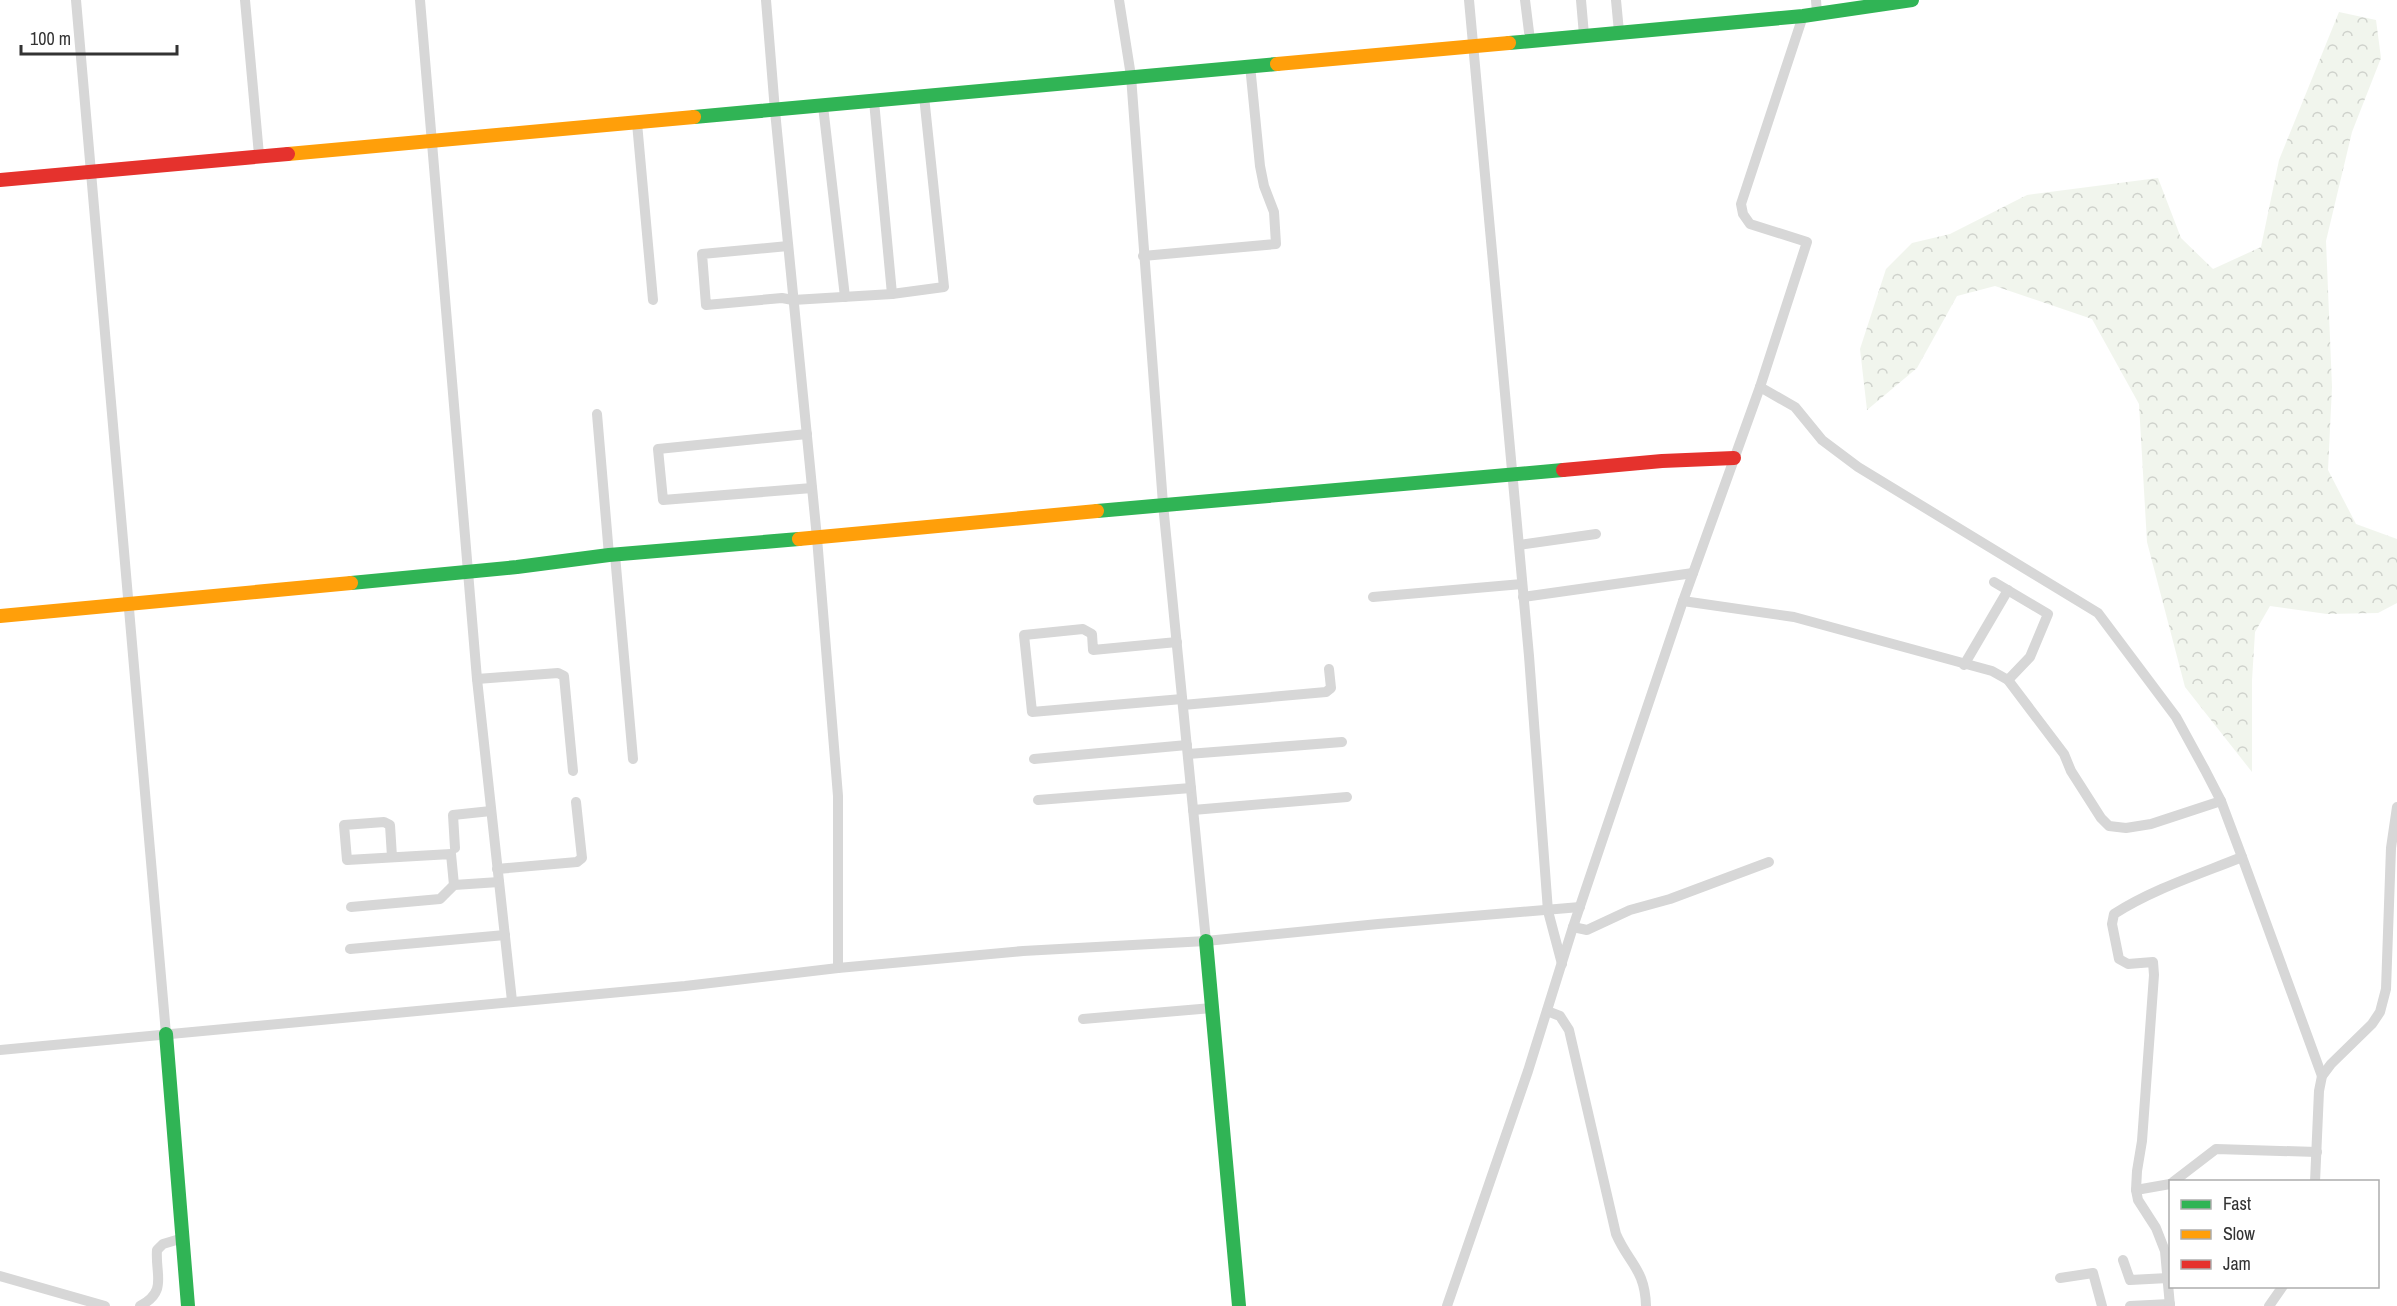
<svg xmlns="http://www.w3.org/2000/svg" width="2397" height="1306" font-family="'Archivo Narrow',sans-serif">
<defs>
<pattern id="forest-crowns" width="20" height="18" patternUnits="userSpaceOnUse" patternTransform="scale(1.5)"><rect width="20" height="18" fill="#f1f5ed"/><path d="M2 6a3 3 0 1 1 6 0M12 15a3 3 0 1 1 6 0" fill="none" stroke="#cfd2cc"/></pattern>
</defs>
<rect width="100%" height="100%" fill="#fff"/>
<!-- forest -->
<polygon fill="url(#forest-crowns)" points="2339,12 2376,20 2381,58 2352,132 2326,241 2332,387 2328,470 2356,524 2397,539 2397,603 2378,613 2327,614 2270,606 2255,632 2252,680 2252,772 2185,687 2147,542 2139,404 2092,319 1995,286 1957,296 1917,368 1867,410 1860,349 1886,269 1912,243 1950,234 2027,195 2158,178 2181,238 2213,269 2261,247 2279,160"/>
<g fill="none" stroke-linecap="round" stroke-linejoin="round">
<!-- street -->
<g stroke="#d7d7d7" stroke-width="10">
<polyline points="76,0 166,1034"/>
<polyline points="245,0 259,155"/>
<polyline points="420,0 477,679 512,1001"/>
<polyline points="766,0 775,111 817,538 838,796 838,968"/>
<polyline points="1119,0 1131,76 1163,504 1206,941"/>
<polyline points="1469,0 1529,656 1548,911 1562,964"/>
<polyline points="1525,0 1530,40"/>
<polyline points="1581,0 1584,35"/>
<polyline points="1616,0 1619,32"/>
<polyline points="1816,0 1817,13"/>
<polyline points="874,101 892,294"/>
<polyline points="823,106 845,297"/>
<polyline points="637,123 653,300"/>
<polyline points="788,246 702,254 706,305 782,298 793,300 892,294 944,287 924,96"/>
<polyline points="1143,256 1276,244 1274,212 1264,186 1260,166 1250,65"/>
<polyline points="1760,387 1795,407 1822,440 1858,467 2098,613 2176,717 2205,770 2221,801 2242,857 2322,1076"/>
<polyline points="597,414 609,555"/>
<polyline points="807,434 658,449 663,500 812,488"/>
<polyline points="1519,545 1596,534"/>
<polyline points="615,555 633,759"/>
<polyline points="1994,582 2048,614 2030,657 2008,680"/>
<polyline points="1373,597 1522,584"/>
<polyline points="1523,597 1693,573"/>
<polyline points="1683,601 1794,617 1992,671 2008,680 2064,754 2071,771 2101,818 2109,826 2126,828 2151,824 2221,801"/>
<polyline points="1177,642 1093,650 1092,634 1083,629 1024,635 1032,712 1182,699"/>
<polyline points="1964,665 2008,590"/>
<polyline points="477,679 558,673 564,676 573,771"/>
<polyline points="1183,705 1326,692 1331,688 1329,669"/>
<polyline points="1188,754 1342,742"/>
<polyline points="1034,759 1187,745"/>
<polyline points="1038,800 1191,788"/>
<polyline points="1193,810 1347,797"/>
<polyline points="455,848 453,815 491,811"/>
<polyline points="392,857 390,825 384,822 344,825 347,860 451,854 454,885"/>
<polyline points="497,869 577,862 582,858 576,802"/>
<polyline points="351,907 440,899 454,885 499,882"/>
<polyline points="1573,927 1587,930 1630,910 1670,899 1769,862"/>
<polyline points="350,949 505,935"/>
<path d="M1547,1011l13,5 9,14 47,204c13,30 29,35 30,72"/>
<polyline points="1083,1019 1212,1008"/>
<polyline points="0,1050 685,986 838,968 1023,951 1206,941 1378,924 1580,907"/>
<polyline points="2173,1182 2216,1149 2317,1152"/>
<polyline points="2315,1182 2319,1091 2322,1076 2331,1064 2372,1024 2380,1012 2386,989 2391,848 2397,807"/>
<polyline points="2136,1190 2170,1184"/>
<polyline points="2123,1260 2130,1280 2168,1278"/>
<polyline points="0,1276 105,1306"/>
<polyline points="2060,1278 2093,1273 2102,1306"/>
<path d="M140,1306c28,-15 15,-31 17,-56l6,-6 20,-6"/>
<polyline points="1447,1306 1528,1071 1573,927 1683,601 1760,387 1807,242 1750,224 1743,214 1741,204 1803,16"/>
<polyline points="2130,1306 2170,1304"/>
<path d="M2170,1306l-5,-55 -9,-23 -18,-28 -2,-10 1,-19 5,-30 12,-166 -1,-13 -25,2 -9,-5 -7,-35 2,-10c39,-25 86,-40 128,-57"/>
<polyline points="2269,1306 2283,1286"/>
</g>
<!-- fast -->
<g stroke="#30b455" stroke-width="14">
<polyline points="1509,43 1803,16 1912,0"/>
<polyline points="694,117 1277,64"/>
<polyline points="1097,511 1563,470"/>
<polyline points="351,583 517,567 609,555 799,539"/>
<polyline points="1206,941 1239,1306"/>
<polyline points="166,1034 188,1306"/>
</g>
<!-- slow -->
<g stroke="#ff9f0a" stroke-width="14">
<polyline points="1277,64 1509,43"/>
<polyline points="288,154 694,117"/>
<polyline points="799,539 1097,511"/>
<polyline points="0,616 351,583"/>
</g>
<!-- jam -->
<g stroke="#e5322d" stroke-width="14">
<polyline points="0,180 288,154"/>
<polyline points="1563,470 1662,461 1734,458"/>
</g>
</g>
<!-- legend -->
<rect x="2169" y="1180" width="210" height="108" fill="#ffffff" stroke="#adadad" stroke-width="1.5"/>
<rect x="2181" y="1200" width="30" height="9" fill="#30b455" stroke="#adadad" stroke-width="1.5"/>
<text x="2223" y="1210" font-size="18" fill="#333333">Fast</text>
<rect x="2181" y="1230" width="30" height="9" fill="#ff9f0a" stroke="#adadad" stroke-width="1.5"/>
<text x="2223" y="1240" font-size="18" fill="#333333">Slow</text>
<rect x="2181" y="1260" width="30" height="9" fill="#e5322d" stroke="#adadad" stroke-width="1.5"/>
<text x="2223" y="1270" font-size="18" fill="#333333">Jam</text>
<!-- scale -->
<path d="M21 45v9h156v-9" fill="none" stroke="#333333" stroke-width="3"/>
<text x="30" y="45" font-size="18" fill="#333333" stroke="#ffffff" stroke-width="4.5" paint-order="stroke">100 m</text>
</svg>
